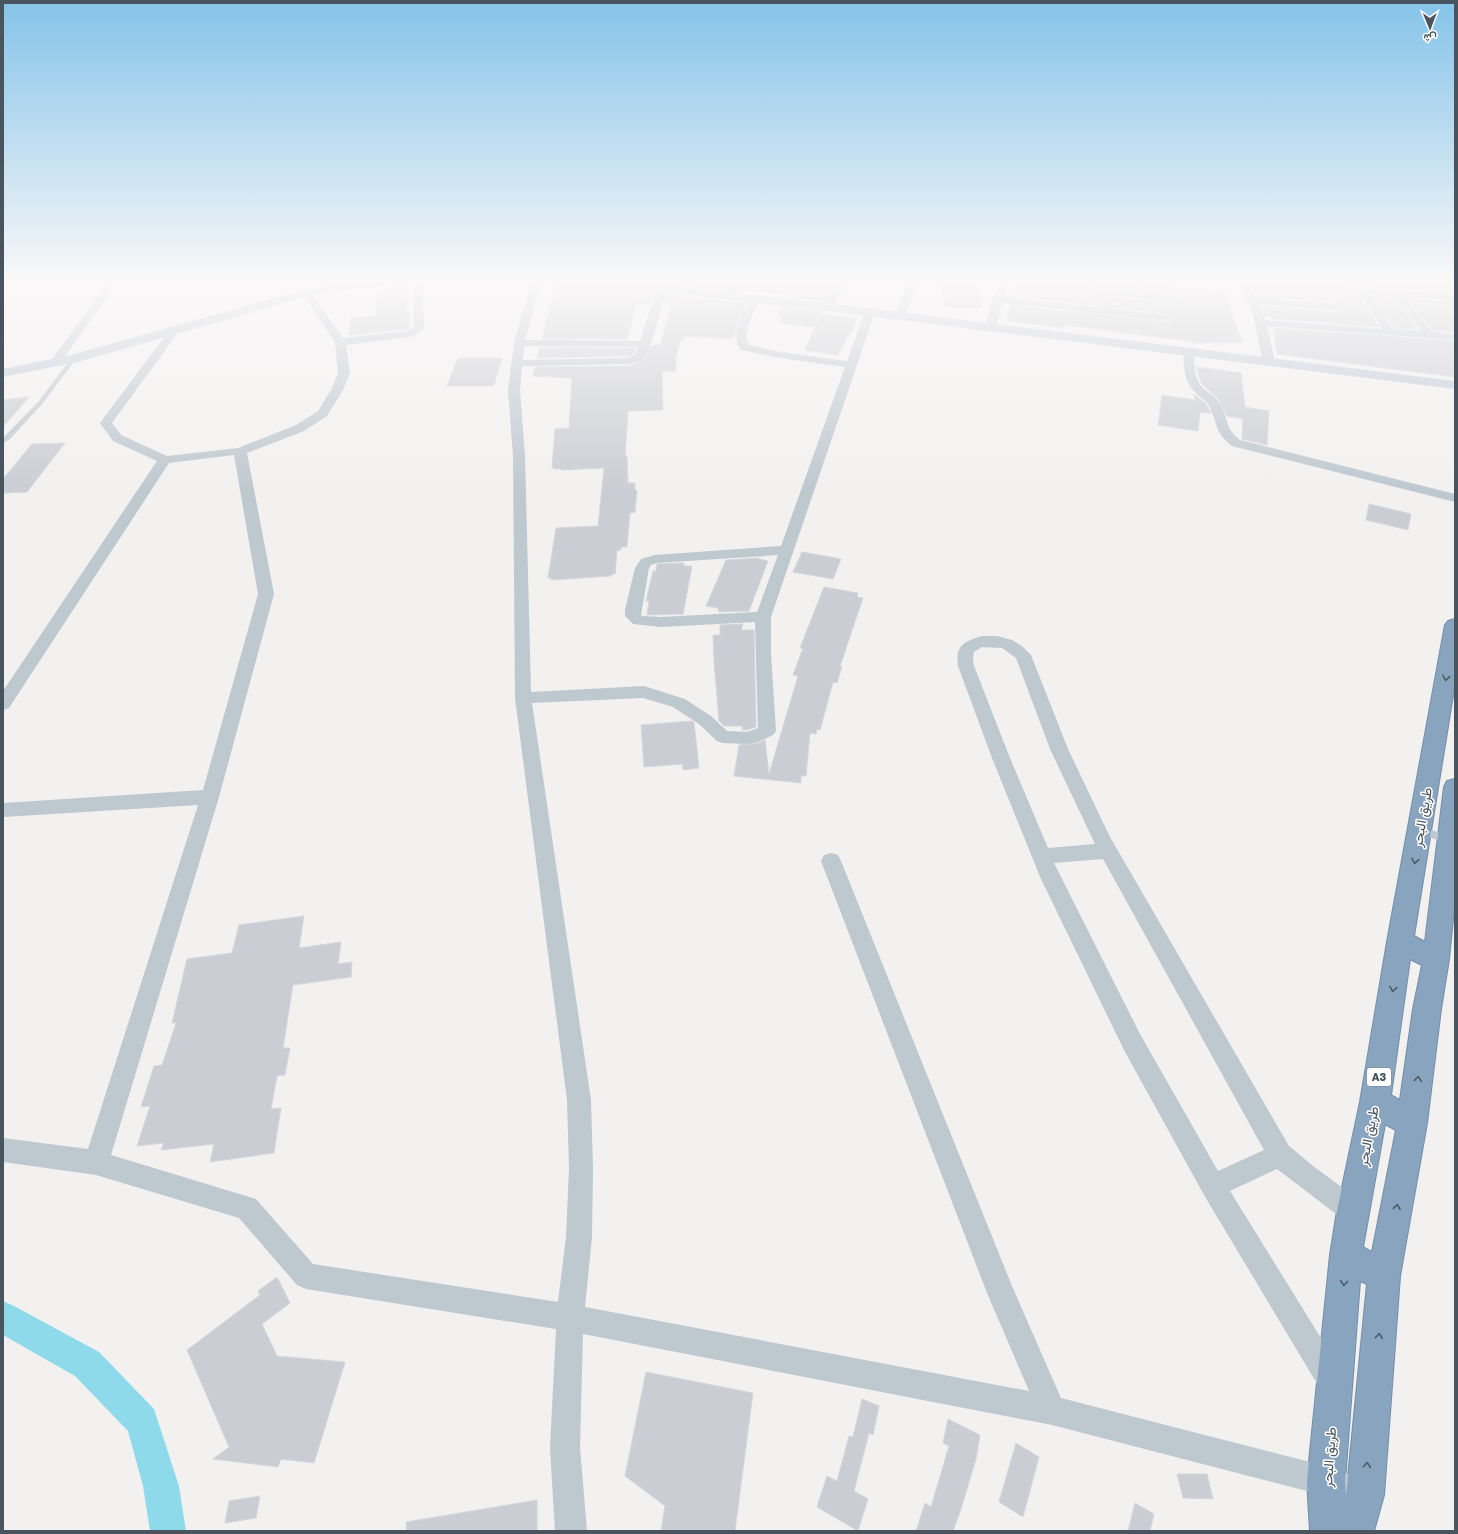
<svg xmlns="http://www.w3.org/2000/svg" width="1458" height="1534" font-family="'Golos Text',Vazirmatn,sans-serif">
<rect width="100%" height="100%" fill="#f3f0f0"/>
<g fill="none" stroke-linecap="round" stroke-linejoin="round">
<!-- canal -->
<polygon fill="#8edaeb" fill-rule="evenodd" points="3,1301 14,1306 99,1352 154,1409 179,1486 186,1531 150,1531 143,1486 128,1431 75,1376 3,1335"/>
</g>
<!-- building -->
<g fill="#cacdd3" stroke="#d4d7dc">
<polygon points="626,278 731,278 724,290 626,279"/>
<polygon points="744,278 818,278 835,280 835,282 824,301 788,297 788,295 750,289 749,293 736,291"/>
<polygon points="941,278 958,278 958,280 977,281 982,308 945,307"/>
<polygon points="1017,278 1071,281 1071,278 1077,278 1149,285 1148,278 1169,278 1171,287 1219,291 1220,293 1225,294 1242,342 1192,343 1192,341 1114,332 1114,331 1064,325 1064,328 1007,321 1011,305 1168,322 1174,319 1168,314 1013,296 1015,287 1173,303 1179,300 1173,295 1017,279"/>
<polygon points="1311,278 1428,278 1438,291 1314,283"/>
<polygon points="1442,280 1455,281 1455,292 1453,292"/>
<polygon points="556,281 586,284 654,292 650,304 636,304 628,339 542,339"/>
<polygon points="406,286 405,291 409,291 406,310 407,309 407,315 410,315 408,329 352,335 352,334 349,334 351,318 376,316 377,293 386,293 386,288"/>
<polygon points="1253,289 1359,294 1379,327 1272,319 1271,317 1265,316 1261,306 1334,312 1340,306 1334,302 1257,297"/>
<polygon points="667,294 746,303 737,323 735,337 731,337 731,339 685,336 683,341 680,341 676,356 676,371 662,371 663,410 628,411 625,456 627,456 628,483 635,483 635,490 637,490 635,512 630,513 627,547 621,547 621,550 617,550 615,574 612,574 611,576 551,580 551,578 548,578 556,528 598,526 604,468 561,470 561,469 554,469 552,467 555,429 569,428 572,378 533,376 535,367 628,366 642,362 652,345 660,345 672,304 664,304"/>
<polygon points="1373,296 1393,297 1418,329 1394,328"/>
<polygon points="1408,299 1455,301 1455,332 1433,331"/>
<polygon points="782,307 821,312 813,327 779,323 782,317 778,316"/>
<polygon points="821,314 857,318 851,334 849,333 838,355 805,350"/>
<polygon points="1273,328 1455,341 1455,377 1277,354"/>
<polygon points="540,348 636,348 633,355 628,356 537,358"/>
<polygon points="458,358 502,358 494,385 487,386 447,386"/>
<polygon points="1196,367 1241,373 1245,407 1269,411 1267,445 1242,439 1243,419 1227,416 1219,400 1201,383"/>
<polygon points="1194,394 1206,404 1211,413 1200,412 1198,431 1158,425 1162,395 1195,400"/>
<polygon points="29,397 3,427 3,400"/>
<polygon points="65,443 27,492 3,493 3,479 32,444"/>
<polygon points="1369,504 1411,514 1408,530 1366,520"/>
<polygon points="802,552 841,559 833,579 793,572"/>
<polygon points="759,558 759,559 768,561 749,611 719,612 718,608 706,606 726,560"/>
<polygon points="684,563 684,566 692,566 683,614 647,615 649,601 646,601 653,571 656,571 657,564"/>
<polygon points="824,587 858,593 857,597 863,598 840,666 842,666 837,683 833,682 820,730 817,729 816,734 810,733 806,776 801,776 801,783 734,776 739,745 758,743 765,740 769,774 798,676 793,675 803,648 800,648"/>
<polygon points="743,624 741,630 754,630 756,727 747,730 742,730 743,726 724,726 719,721 714,661 713,635 720,635 720,625"/>
<polygon points="692,721 694,722 699,768 683,770 682,764 644,767 641,725"/>
<polygon points="304,916 299,948 341,942 338,964 352,962 351,977 293,985 283,1048 290,1048 285,1075 277,1076 271,1109 281,1108 274,1153 210,1162 214,1144 161,1150 164,1143 137,1146 150,1106 141,1107 154,1066 162,1065 176,1023 172,1023 187,959 232,953 239,925"/>
<polygon points="277,1277 290,1303 262,1324 277,1356 345,1362 314,1463 281,1459 278,1467 213,1459 229,1447 187,1350 260,1295 258,1291"/>
<polygon points="646,1372 753,1393 735,1531 661,1531 665,1506 625,1476"/>
<polygon points="862,1399 879,1406 873,1435 869,1433 854,1491 868,1499 858,1531 817,1507 827,1476 837,1481 849,1436 853,1437"/>
<polygon points="948,1419 980,1435 976,1459 960,1512 953,1531 916,1531 925,1503 931,1507 949,1446 943,1443"/>
<polygon points="1016,1443 1039,1457 1023,1517 999,1502"/>
<polygon points="1177,1474 1207,1474 1213,1499 1183,1498"/>
<polygon points="260,1496 256,1518 225,1523 229,1501"/>
<polygon points="537,1500 537,1531 407,1531 406,1522"/>
<polygon points="1135,1503 1154,1514 1150,1531 1128,1531"/>
</g>
<g fill="none" stroke-linecap="round" stroke-linejoin="round">
<!-- highway casing -->
<g stroke="#748faa" stroke-width="2">
<path id="highway" d="M1455,619v64l-41,253 11,6 19,-155 3,-6 8,-2v120l-6,60 -8,50 -14,114 -27,153 -16,219 -10,36h-64l-3,-50 23,-226 7,-44 23,-109 27,-160 58,-317 3,-4zM1410,959l12,6 -9,44 -13,91 -9,-5zM1385,1124l11,6 -24,122 -9,-5zM1360,1281l7,3 -21,213 -1,-16z"/>
</g>
<!-- lane -->
<g fill="#bec8cf" fill-rule="evenodd">
<polygon points="71,358 76,359 43,403 10,439 3,443 3,438 39,401"/>
<polygon points="1420,826 1455,838 1455,846 1417,833 1415,830 1417,827"/>
</g>
<!-- street -->
<g fill="#bec8cf" fill-rule="evenodd">
<path d="M413,278l9,1 2,49 -10,8 -4,1 -64,8 4,28 -7,17 -16,26 -23,15 -57,22 27,141 -55,203 -108,358 145,44 57,65 245,38 8,-65 3,-68 -2,-69 -52,-402 -2,-242 -5,-66 6,-47 18,-65h10l-17,62 115,1 17,-53 5,-3 5,3c-6,19 -14,59 -25,73l-14,3 -106,2 -2,24 5,66 6,236 113,-6 41,13 26,17 16,15 20,1 11,-4 -3,-106 -94,5 -28,-3 -8,-8v-6l10,-42 6,-9 14,-4 126,-9 64,-179 -65,-9 -39,-8c-12,-16 2,-38 11,-53h8l1,2c-6,12 -20,33 -12,46l31,7 67,9 18,-49 5,-3 4,1 1,2 -104,305v37l5,77 -3,4 -15,7 -11,2 -24,-1 -6,-2 -18,-17 -26,-17 -30,-9 -111,5 59,397 2,69 -1,68 -7,70 444,84 -42,-98 -166,-432 3,-6 7,-2 7,2 3,6 171,425 49,112 265,68 50,18 4,11 -4,11 -11,4 -39,-14 -274,-71 -469,-91 -3,114 7,83h-32l-5,-83 6,-119 -250,-40 -9,-4 -58,-67 -143,-43 -93,-13v-24l85,11 110,-344 -195,12v-14l200,-13 55,-196 -24,-139 -65,8 -160,245 -6,2v-19l154,-230 -44,-20 -13,-18 71,-95 4,-1 5,3 -68,93 9,12 46,21 71,-8 58,-23 22,-14 13,-21 7,-17 -3,-31 -33,-49 2,-2h6l33,47 64,-7 7,-4zM524,346l114,1 -4,9 -6,2 -105,2zM778,555l-21,57 -96,5 -19,-1 -1,-1 8,-47 2,-3 6,-2z"/>
<polygon points="615,278 625,278 618,284 615,285 610,282"/>
<polygon points="733,278 743,278 730,297 724,297 722,295"/>
<polygon points="836,278 846,278 847,282 831,309 823,309 822,307 837,282"/>
<polygon points="909,278 919,278 917,287 902,318 894,318 893,316 907,287"/>
<path d="M1429,278h10l13,16h3v6l-50,-3 27,35 23,2v6l-188,-14 8,36 -6,3 -6,-3 -10,-48 -13,-27 3,-5 20,-1 178,12zM1250,287l110,6 22,36 -117,-9 -6,-16 75,6 5,-3 -5,-3 -78,-6zM1370,294l24,2 27,35 -28,-2z"/>
<polygon points="1003,279 1173,296 1178,299 1173,302 1000,284 998,282 1000,280"/>
<polygon points="109,284 114,287 59,365 51,365 49,363 51,361 106,285"/>
<path d="M1001,285l5,3 -2,9 164,18 5,3 -5,3 -166,-18 -6,25 -1,2h-8l-1,-2c2,-9 7,-41 15,-43z"/>
<path d="M1189,350l5,3c0,9 0,19 4,28 4,9 14,12 20,20 11,14 5,26 22,39l215,54v8l-223,-56c-18,-14 -14,-23 -23,-40 -2,-5 -7,-7 -11,-11 -13,-11 -15,-25 -14,-42z"/>
<path d="M982,636h15l15,4 10,6 9,9 37,94 42,88 179,309 24,20 49,36 4,9 -4,9 -9,4 -9,-4 -67,-51 -47,22 112,181 4,10 -4,10 -10,4 -10,-4 -118,-197 -80,-145 -83,-171 -49,-121 -34,-92c-3,-20 6,-25 24,-30zM982,647l20,1 14,10 34,91 45,95 -47,4 -38,-90 -36,-92 -1,-8 1,-6zM1103,859l161,291 -46,21 -78,-137 -86,-171z"/>
</g>
<!-- secondary -->
<g fill="#bfc9d4" fill-rule="evenodd">
<polygon points="394,278 434,278 432,280 428,282 354,289 308,296 78,362 3,377 3,369 71,355 307,289 354,281"/>
<polygon points="572,278 605,278 827,303 1455,381 1455,389 827,311 578,282 574,280"/>
</g>
<!-- highway -->
<use href="#highway" fill="#89a4be" fill-rule="evenodd"/>
</g>
<!-- one-way arrows -->
<defs><path id="oneway-chevron" d="M-2-3.5L2.5 0L-2 3.5" fill="none" stroke-width="1.6" stroke-linecap="round" stroke-linejoin="round"/></defs>
<g stroke="#4e5c68">
<use href="#oneway-chevron" transform="translate(1446 678) rotate(100)"/>
<use href="#oneway-chevron" transform="translate(1415 861) rotate(100)"/>
<use href="#oneway-chevron" transform="translate(1393 989) rotate(99)"/>
<use href="#oneway-chevron" transform="translate(1418 1079) rotate(-83)"/>
<use href="#oneway-chevron" transform="translate(1397 1207) rotate(-80)"/>
<use href="#oneway-chevron" transform="translate(1344 1283) rotate(95)"/>
<use href="#oneway-chevron" transform="translate(1379 1336) rotate(-85)"/>
<use href="#oneway-chevron" transform="translate(1367 1465) rotate(-85)"/>
</g>
<!-- sky -->
<linearGradient id="sky" x2="0" y2="1"><stop stop-color="#84c3e9"/><stop offset="0.57" stop-color="#faf8f8"/><stop offset="1" stop-color="#faf8f8" stop-opacity="0"/></linearGradient>
<rect width="1458" height="492" fill="url(#sky)"/>
<g text-anchor="middle" stroke-width="3" stroke-linejoin="round" paint-order="stroke">
<!-- shield labels -->
<rect fill="#fff" stroke="#7f878e" stroke-width="1" x="1367" y="1068" width="24" height="18" rx="3"/>
<g font-size="11" font-weight="bold" fill="#48545e">
<text x="1379" y="1081">A3</text>
</g>
<!-- near-street labels -->
<g font-size="14" fill="#48545e" stroke="#fff">
<text transform="translate(1422 817) rotate(-80)" y="5">طريق البحر</text>
<text transform="translate(1368 1136) rotate(-79)" y="5">طريق البحر</text>
<text transform="translate(1329 1457) rotate(-86)" y="5">طريق البحر</text>
</g>
</g>
<!-- border -->
<rect width="1458" height="1534" fill="none" stroke="#48545e" stroke-width="8"/>
<!-- north arrow -->
<g transform="translate(1430 28) rotate(179)" stroke="#ffffff" stroke-width="3" paint-order="stroke">
<path d="M0-3L7 15L0 10L-7 15Z" fill="#48545e"/>
<text y="-6" font-size="11" font-weight="bold" text-anchor="middle" fill="#48545e">ش</text>
</g>
</svg>
